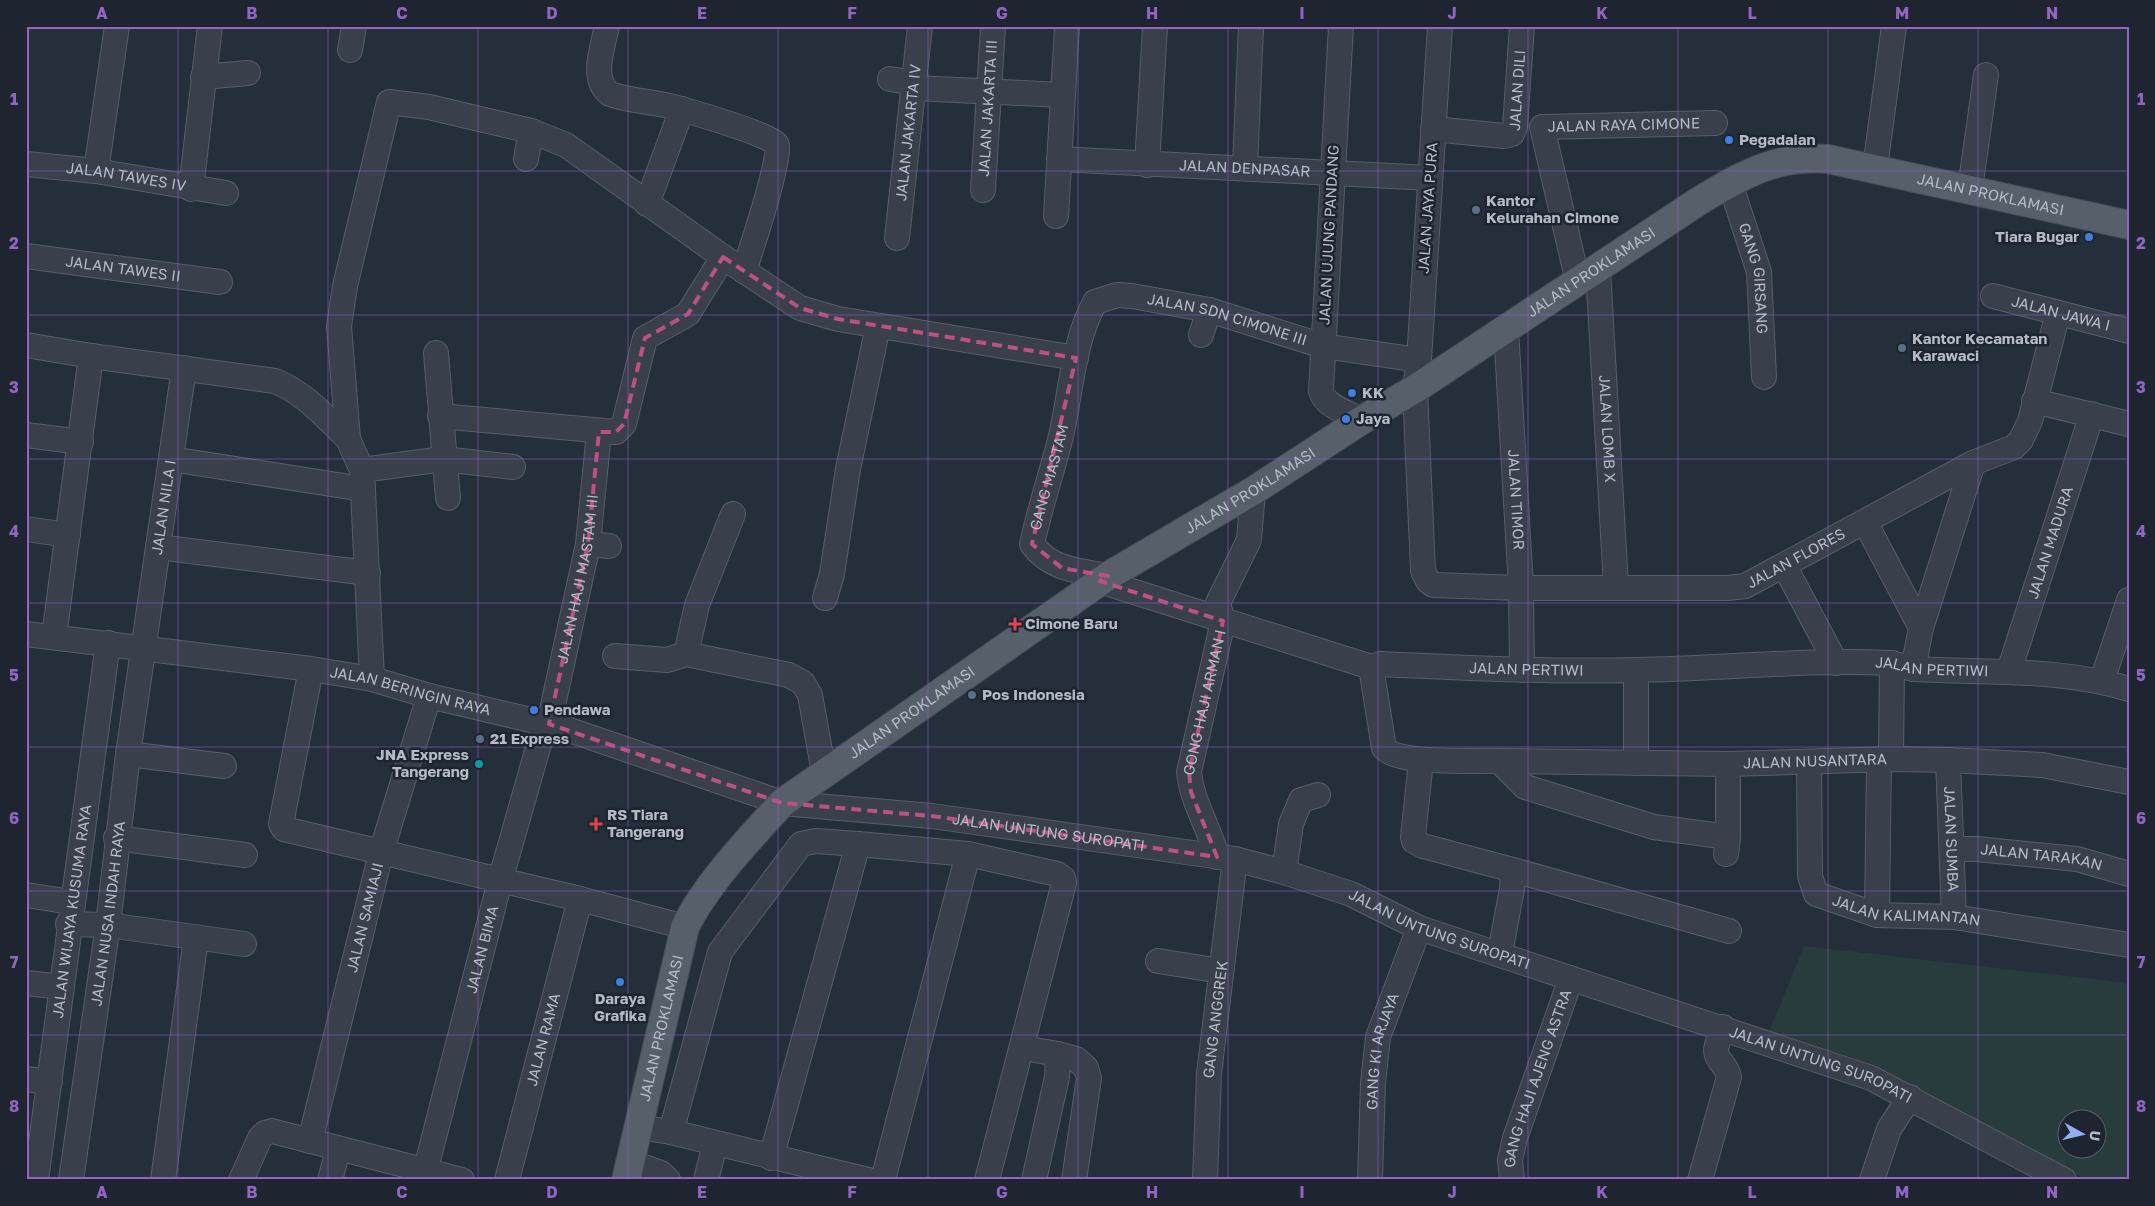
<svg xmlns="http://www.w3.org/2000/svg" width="2155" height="1206" font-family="'Golos Text',sans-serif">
<rect width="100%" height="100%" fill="#252e3b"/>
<!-- green -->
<path fill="#283b3d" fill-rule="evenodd" d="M1804,946l325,37 -1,197h-41l-234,-122 -84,-26zM2068,1118h30v30h-30z"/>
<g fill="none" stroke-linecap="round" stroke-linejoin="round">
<!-- minor casing -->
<g stroke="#575e69" stroke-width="26">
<g id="minor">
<path d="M607,26c-4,21 -17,53 3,68 19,7 40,7 60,12 15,4 103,29 107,39 5,12 -27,108 -33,126"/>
<path d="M1341,26l-20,365c4,16 28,22 41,29"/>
<path id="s1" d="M1440,26l-21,334 -4,29 8,182 5,10 5,4 88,3h207l17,-2 228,-123 41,-16 7,-7 9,-19 28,-108"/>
<polyline points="350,50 354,26"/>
<polyline points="203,77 248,73"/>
<polyline points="890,79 915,83"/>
<polyline points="914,88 1063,95"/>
<path id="s2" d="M1433,129l71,7 8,-2 3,-7 7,-101"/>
<polyline points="526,159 531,131"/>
<path id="s3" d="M1059,159l371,19"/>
<path id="s4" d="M26,164l70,7 130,22"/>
<polyline points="1147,165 1155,26"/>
<polyline points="1245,168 1251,26"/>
<polyline points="1875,168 1894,26"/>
<polyline points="96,171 117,26"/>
<path id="s5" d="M1730,183l29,89 5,105"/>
<polyline points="191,189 210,26"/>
<polyline points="1970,189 1986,75"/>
<path id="s6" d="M983,190l10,-164"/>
<polyline points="647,204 682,109"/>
<polyline points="1056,216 1067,26"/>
<path id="s7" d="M897,238l23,-212"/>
<path id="s8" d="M26,256l194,26"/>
<path id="s9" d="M1598,269l18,318"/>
<path id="s10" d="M1578,282l-36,-155 173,-4"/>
<path id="s11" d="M1993,296l136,35"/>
<path id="s12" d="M1506,329l15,259 1,82"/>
<polyline points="1201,335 1209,310"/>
<path d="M26,345l65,11 184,25c30,12 50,36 73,58"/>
<polyline points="436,353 448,498"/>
<polyline points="2034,401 2129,424"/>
<polyline points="440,416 616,432 624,424 645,338 688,314 723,257"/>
<polyline points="26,435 81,442"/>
<polyline points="171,459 363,489"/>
<polyline points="362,470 443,459 513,467"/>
<polyline points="1865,522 1921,628"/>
<polyline points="26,529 68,535"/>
<polyline points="588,544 609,546"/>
<polyline points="158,547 368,573"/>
<polyline points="1784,565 1836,663"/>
<path id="s13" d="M1108,576c-28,-5 -58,-6 -76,-32 8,-37 20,-72 29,-108 10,-44 12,-94 34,-134l22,-7 15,1 77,14 114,36 96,14"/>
<polyline points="1100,581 1371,667"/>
<polyline points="825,598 832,574 848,469 878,326"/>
<path id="s14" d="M26,634l285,35 61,10 57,17 132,31 221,76 150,13 303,43 49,13 67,22 68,34 452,150 193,102"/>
<polyline points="54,637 91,356"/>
<polyline points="686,654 697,605 733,514"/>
<polyline points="615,656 667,660 686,654 789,675 803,683 810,695 824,773"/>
<polyline points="311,669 281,824 284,829 580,899 685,927"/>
<polyline points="1913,669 1921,628 1973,463"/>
<path id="s15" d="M2009,671l83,-257"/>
<polyline points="372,679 362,470 348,439 339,326 345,286 389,102 429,107 531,131 566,145 723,257 800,308 838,319 1076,358"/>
<polyline points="2102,681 2129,600"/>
<polyline points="128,754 224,766"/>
<polyline points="1891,759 1892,663"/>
<polyline points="1421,760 1413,837 1414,841 1423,846 1513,870"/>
<path id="s16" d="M1948,760l6,157"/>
<path id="s17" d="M1499,761l229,3 163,-5 57,1 94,5 87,17"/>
<polyline points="1636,763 1636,670"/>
<path id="s18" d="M1809,763l1,113 6,18 61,21 77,2 175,28"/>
<path id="s19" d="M1728,837l-74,-10 -129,-40 -26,-26c-25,-1 -100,4 -115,-13l-13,-81 9,-3c85,4 171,8 256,6 84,-1 169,-11 253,-7 9,1 17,5 26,6 71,4 145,-1 214,20"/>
<polyline points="116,838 245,855"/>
<path id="s20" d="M1952,849h25l100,10 52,15"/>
<polyline points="1726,854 1728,837 1728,764"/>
<path id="s21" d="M1217,857c-8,-31 -25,-54 -28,-85l34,-151 -5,-18 31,-63 4,-49"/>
<polyline points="1284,872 1291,824 1301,800 1318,795"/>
<polyline points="26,895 71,902"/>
<polyline points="1877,915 1879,760"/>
<polyline points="68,924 108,925 244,944"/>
<polyline points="1500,953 1512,889 1513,870 1729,931"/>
<polyline points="1158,961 1221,971"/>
<polyline points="26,983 62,987"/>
<polyline points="1023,1048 1058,1054 1057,1077 1034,1180"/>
<polyline points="1058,1054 1076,1059 1086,1068 1089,1078 1074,1180"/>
<polyline points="26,1079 50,1082"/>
<polyline points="638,1127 671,1132 868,1180"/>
<polyline points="671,1132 720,952 801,844 816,841 858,844"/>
<path id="s22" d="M310,1141l71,-288 48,-157"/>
<polyline points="771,1158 858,844 968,854"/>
<polyline points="630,1162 661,1173 668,1180"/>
<path id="s23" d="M36,1180l72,-537"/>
<path id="s24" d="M71,1180l37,-255 20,-171 56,-386"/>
<polyline points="163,1180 196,938"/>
<polyline points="241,1180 260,1138 265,1133 272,1131 462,1180"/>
<polyline points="330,1180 338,1150"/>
<path id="s25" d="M423,1180l77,-299 41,-144 8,-13 39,-180 11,-112"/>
<path id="s26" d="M507,1180l73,-281"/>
<polyline points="706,1180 715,1144"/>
<polyline points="883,1180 968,854 1057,874 1063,878 1064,883 987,1180"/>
<path id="s27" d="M1205,1180l4,-106 26,-215"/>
<path id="s28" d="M1370,1180l3,-97 5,-46 41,-109"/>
<path id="s29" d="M1512,1180l-2,-20 5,-22 56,-160"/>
<path d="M1700,1180l29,-103c-2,-12 -13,-17 -13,-26 0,-7 5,-17 7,-24"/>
<polyline points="1872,1180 1889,1129 1910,1097"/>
</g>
</g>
<!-- major casing -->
<g stroke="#424954" stroke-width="30">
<g id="major">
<path id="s30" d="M626,1180l59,-253c21,-43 64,-88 97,-124l326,-227 145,-85 109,-71 53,-31 287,-190c43,-25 74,-44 126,-40l301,66"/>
</g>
</g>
<!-- minor -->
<use href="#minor" stroke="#39404c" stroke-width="24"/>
<!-- major -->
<use href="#major" stroke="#575f6b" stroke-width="28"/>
</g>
<!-- marked area -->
<path fill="none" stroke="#bd5181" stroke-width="4" stroke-dasharray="10 6" stroke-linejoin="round" d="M723,257l77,51 38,11 238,39 -44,186 30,24 46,8 -8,5 123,40 -34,151 2,20 26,65 -285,-41 -150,-13 -233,-79 39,-180 11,-112h17l8,-8 21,-86 43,-24z"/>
<!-- grid -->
<path fill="none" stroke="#9265c2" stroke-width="1" stroke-opacity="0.55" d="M178,26v1154M328,26v1154M478,26v1154M628,26v1154M778,26v1154M928,26v1154M1078,26v1154M1228,26v1154M1378,26v1154M1528,26v1154M1678,26v1154M1828,26v1154M1978,26v1154M26,171h2103M26,315h2103M26,459h2103M26,603h2103M26,747h2103M26,891h2103M26,1035h2103"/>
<!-- markers -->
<g fill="#3f7fe0" stroke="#1e2530" stroke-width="2">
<circle cx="1729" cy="140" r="5"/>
<circle cx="2089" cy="237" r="5"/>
<circle cx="1352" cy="393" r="5"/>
<circle cx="1346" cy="419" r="5"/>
<circle cx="534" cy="710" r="5"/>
<circle cx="620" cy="982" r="5"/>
</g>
<g fill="#5c6f8a" stroke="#1e2530" stroke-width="2">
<circle cx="1476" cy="210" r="5"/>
<circle cx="1902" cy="348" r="5"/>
<circle cx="972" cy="695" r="5"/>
<circle cx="480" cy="739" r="5"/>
</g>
<g fill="#e0444e" stroke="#1e2530" stroke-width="2">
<path d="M1012.5 616.5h5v5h5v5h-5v5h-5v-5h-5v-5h5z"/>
<path d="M593.5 816.5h5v5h5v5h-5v5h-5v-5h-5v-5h5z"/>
</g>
<circle fill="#0f9aa8" stroke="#1e2530" stroke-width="2" cx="479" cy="764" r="5"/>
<g text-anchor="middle" stroke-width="5" stroke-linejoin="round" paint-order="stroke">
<!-- street labels -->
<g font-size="15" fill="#b4bbc7" stroke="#1e2530">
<text dy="5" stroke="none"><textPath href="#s2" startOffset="124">JALAN DILI</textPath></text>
<text dy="5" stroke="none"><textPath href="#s6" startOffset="82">JALAN JAKARTA III</textPath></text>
<text dy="5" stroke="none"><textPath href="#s10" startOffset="241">JALAN RAYA CIMONE</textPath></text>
<text dy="5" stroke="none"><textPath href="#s7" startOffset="106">JALAN JAKARTA IV</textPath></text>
<text dy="5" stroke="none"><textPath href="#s3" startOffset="186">JALAN DENPASAR</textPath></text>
<text dy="5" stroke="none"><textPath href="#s4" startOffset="101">JALAN TAWES IV</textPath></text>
<text dy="5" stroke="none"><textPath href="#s30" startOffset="1820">JALAN PROKLAMASI</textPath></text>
<text transform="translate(1428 208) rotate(-86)" y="5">JALAN JAYA PURA</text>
<text transform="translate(1329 235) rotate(-87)" y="5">JALAN UJUNG PANDANG</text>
<text dy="5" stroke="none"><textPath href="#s8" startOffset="98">JALAN TAWES II</textPath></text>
<text dy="5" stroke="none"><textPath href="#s30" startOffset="1386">JALAN PROKLAMASI</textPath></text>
<text dy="5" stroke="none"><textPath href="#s5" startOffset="99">GANG GIRSANG</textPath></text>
<text dy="5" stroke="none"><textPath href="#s11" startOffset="70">JALAN JAWA I</textPath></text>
<text dy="5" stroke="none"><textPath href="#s13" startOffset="472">JALAN SDN CIMONE III</textPath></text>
<text dy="5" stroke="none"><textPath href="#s9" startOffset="160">JALAN LOMB X</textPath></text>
<text dy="5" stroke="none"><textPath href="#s13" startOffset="154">GANG MASTAM</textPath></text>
<text dy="5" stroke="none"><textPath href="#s30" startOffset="981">JALAN PROKLAMASI</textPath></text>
<text dy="5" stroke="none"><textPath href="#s12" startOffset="171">JALAN TIMOR</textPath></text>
<text dy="5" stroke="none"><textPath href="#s24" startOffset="679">JALAN NILA I</textPath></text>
<text dy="5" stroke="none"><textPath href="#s15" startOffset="135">JALAN MADURA</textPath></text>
<text dy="5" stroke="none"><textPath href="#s1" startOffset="934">JALAN FLORES</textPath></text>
<text dy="5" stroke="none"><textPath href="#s25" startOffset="622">JALAN HAJI MASTAM III</textPath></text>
<text dy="5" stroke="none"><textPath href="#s19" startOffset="1008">JALAN PERTIWI</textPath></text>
<text dy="5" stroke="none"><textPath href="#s19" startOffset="602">JALAN PERTIWI</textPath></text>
<text dy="5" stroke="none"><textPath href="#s14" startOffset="389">JALAN BERINGIN RAYA</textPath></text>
<text dy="5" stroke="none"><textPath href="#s21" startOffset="161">GONG HAJI ARMAN I</textPath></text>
<text dy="5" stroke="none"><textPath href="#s30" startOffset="576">JALAN PROKLAMASI</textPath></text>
<text dy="5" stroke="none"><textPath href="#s17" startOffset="316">JALAN NUSANTARA</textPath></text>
<text dy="5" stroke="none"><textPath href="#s14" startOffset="1046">JALAN UNTUNG SUROPATI</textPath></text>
<text dy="5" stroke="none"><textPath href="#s16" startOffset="79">JALAN SUMBA</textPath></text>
<text dy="5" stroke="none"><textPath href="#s20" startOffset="90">JALAN TARAKAN</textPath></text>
<text dy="5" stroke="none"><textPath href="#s18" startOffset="225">JALAN KALIMANTAN</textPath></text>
<text dy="5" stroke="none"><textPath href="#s23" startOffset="271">JALAN WIJAYA KUSUMA RAYA</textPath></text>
<text dy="5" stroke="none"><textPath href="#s24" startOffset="269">JALAN NUSA INDAH RAYA</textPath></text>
<text dy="5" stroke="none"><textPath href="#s22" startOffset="230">JALAN SAMIAJI</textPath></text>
<text dy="5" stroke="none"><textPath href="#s14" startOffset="1451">JALAN UNTUNG SUROPATI</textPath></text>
<text dy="5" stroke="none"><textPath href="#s25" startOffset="238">JALAN BIMA</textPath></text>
<text dy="5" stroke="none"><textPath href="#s27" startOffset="161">GANG ANGGREK</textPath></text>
<text dy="5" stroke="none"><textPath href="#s30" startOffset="156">JALAN PROKLAMASI</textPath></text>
<text dy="5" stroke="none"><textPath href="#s26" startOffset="145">JALAN RAMA</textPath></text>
<text dy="5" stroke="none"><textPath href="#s28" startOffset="130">GANG KI ARJAYA</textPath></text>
<text dy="5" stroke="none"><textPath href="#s14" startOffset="1856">JALAN UNTUNG SUROPATI</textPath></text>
<text dy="5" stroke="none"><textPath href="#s29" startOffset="106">GANG HAJI AJENG ASTRA</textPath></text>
</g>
<!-- poi labels -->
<g font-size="15" font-weight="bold" fill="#b4bbc7" stroke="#1e2530" text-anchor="start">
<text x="1739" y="145">Pegadaian</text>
<text x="1486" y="206">Kantor<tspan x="1486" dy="17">Kelurahan Cimone</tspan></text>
<text x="2079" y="242" text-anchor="end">Tiara Bugar</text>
<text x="1912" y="344">Kantor Kecamatan<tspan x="1912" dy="17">Karawaci</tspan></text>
<text x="1362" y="398">KK</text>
<text x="1356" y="424">Jaya</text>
<text x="1025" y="629">Cimone Baru</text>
<text x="982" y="700">Pos Indonesia</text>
<text x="544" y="715">Pendawa</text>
<text x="490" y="744">21 Express</text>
<text x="469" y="760" text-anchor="end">JNA Express<tspan x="469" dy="17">Tangerang</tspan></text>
<text x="607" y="820">RS Tiara<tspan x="607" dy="17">Tangerang</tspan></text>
<text x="620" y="1004" text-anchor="middle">Daraya<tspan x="620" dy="17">Grafika</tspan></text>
</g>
</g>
<!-- border -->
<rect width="2155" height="1206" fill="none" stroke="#1e2530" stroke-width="55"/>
<!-- north arrow -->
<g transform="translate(2082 1134) rotate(98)"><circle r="24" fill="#1e2530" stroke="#5a616c"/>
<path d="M0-4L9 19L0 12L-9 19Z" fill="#8fb1f1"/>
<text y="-8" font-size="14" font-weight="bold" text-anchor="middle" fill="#b4bbc7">U</text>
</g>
<rect x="28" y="28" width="2100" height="1150" fill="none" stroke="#9265c2" stroke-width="2"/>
<g font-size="16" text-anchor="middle" font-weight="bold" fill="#9265c2">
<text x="102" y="19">A</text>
<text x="252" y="19">B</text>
<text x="402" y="19">C</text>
<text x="552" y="19">D</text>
<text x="702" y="19">E</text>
<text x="852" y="19">F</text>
<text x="1002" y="19">G</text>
<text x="1152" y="19">H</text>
<text x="1302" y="19">I</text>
<text x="1452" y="19">J</text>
<text x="1602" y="19">K</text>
<text x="1752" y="19">L</text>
<text x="1902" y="19">M</text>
<text x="2052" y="19">N</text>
<text x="14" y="105">1</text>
<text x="2141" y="105">1</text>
<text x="14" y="249">2</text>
<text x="2141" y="249">2</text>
<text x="14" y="393">3</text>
<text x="2141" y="393">3</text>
<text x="14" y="537">4</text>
<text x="2141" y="537">4</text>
<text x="14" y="681">5</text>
<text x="2141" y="681">5</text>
<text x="14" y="824">6</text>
<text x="2141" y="824">6</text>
<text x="14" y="968">7</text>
<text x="2141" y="968">7</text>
<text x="14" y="1112">8</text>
<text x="2141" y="1112">8</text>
<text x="102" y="1198">A</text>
<text x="252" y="1198">B</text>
<text x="402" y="1198">C</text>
<text x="552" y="1198">D</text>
<text x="702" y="1198">E</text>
<text x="852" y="1198">F</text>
<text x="1002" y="1198">G</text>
<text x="1152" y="1198">H</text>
<text x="1302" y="1198">I</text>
<text x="1452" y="1198">J</text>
<text x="1602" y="1198">K</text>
<text x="1752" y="1198">L</text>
<text x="1902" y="1198">M</text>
<text x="2052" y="1198">N</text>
</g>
</svg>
